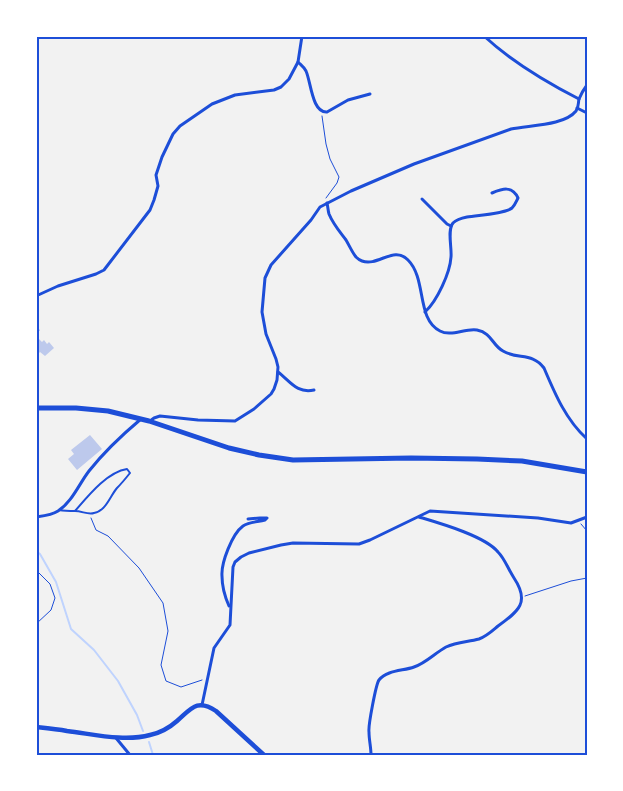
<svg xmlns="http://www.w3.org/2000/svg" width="623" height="791" font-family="Poppins,sans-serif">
<rect width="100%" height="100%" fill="#f2f2f2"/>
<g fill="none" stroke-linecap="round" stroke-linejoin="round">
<!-- stream -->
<g stroke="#bfd3fe" stroke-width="2">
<polyline points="36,551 40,554 56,582 71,629 94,650 118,681 137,715 143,731"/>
<polyline points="149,742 153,755"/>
</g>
</g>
<!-- building -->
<g fill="#bdc9ec">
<polygon points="36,336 42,342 44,340 47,344 49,342 54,348 45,356 40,352 38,354 36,353"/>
<polygon points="90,435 102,449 77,470 68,459 74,454 71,450"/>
</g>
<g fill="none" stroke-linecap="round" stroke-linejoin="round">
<!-- path -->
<g stroke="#1d4ed8" stroke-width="1">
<polyline points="322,116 326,144 330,159 339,177 337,183 326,198"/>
<polyline points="36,329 39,330"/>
<polyline points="91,518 96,530 108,536 139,568 163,603 168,631 161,665 166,681 181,687 202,680"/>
<polyline points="581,524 587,531"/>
<polyline points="36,570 50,584 55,598 51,610 36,624"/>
<polyline points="525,596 571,581 587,578"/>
</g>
<!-- service -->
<path stroke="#1d4ed8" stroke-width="2" d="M59,510c6,1 11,1 16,1 7,0 13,4 19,2 12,-2 16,-17 23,-25 5,-5 9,-10 13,-15l-3,-4c-20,3 -39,27 -52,42"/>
<!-- minor -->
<g stroke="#1d4ed8" stroke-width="3">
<path d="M484,36c28,26 62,46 95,63"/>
<path d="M298,62c3,3 6,5 8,9 5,11 6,42 21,41l21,-12 22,-6"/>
<polyline points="577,108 587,113"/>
<polyline points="422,199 447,224 451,226"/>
<path d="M327,203c1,4 1,8 2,11 4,10 11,18 17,26 3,5 6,12 10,17 1,1 3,3 6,4 16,6 32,-16 46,-1 19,19 8,59 32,71 11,6 25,-3 37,-1 15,3 15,15 26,21 15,9 29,1 41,17 11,26 22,52 43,71"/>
<polyline points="36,296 58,286 96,274 104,270 150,210 154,200 158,186 156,175 162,157 173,134 180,126 212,104 235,95 274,90 281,87 289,79 298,62 302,36"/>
<path d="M425,312c12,-11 25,-39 26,-55 1,-9 -4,-27 2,-34 4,-4 9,-5 14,-6 11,-2 38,-3 45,-9 3,-3 4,-6 6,-10 -6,-13 -16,-9 -26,-5"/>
<path d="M278,372c12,9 19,22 36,18"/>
<path d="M150,421l4,-3 6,-2 38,4 37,1 19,-12 17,-15 3,-5 3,-9 1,-13 -2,-8 -10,-25 -4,-22 3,-34 6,-13 40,-45 9,-13 31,-16 63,-27 97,-35c18,-4 53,-3 65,-18 3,-4 2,-8 3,-12 2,-5 5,-10 8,-14"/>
<path d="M36,517c7,-1 16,-2 22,-6 14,-9 21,-27 31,-40 15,-19 33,-36 52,-52"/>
<path d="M229,606c-4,-9 -7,-20 -7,-30 -1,-13 10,-42 21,-50 6,-4 15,-4 22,-6l2,-2h-7l-12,1"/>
<polyline points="202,705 214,648 230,625 233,567 235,562 241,557 249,553 281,545 293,543 359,544 370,540 430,511 538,518 571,523 587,517"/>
<polyline points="116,738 130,755"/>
<path d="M371,755c0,-8 -2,-15 -2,-23 -1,-6 7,-48 10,-52 8,-10 24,-9 35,-13 12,-4 21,-14 32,-20 11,-5 22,-5 33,-8 8,-3 13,-8 19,-13 21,-15 32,-24 16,-48 -6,-9 -9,-19 -16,-26 -13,-16 -59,-29 -79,-35"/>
</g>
<!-- tertiary -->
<path stroke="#1d4ed8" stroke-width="4.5" d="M36,727c10,1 21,2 31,4 26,3 57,11 83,4 10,-2 19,-7 27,-14 14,-12 20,-23 39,-10l48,44"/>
<!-- primary -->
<polyline stroke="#1d4ed8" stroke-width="5" points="36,408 76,408 108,411 149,421 229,448 259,455 293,460 411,458 477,459 522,461 587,472"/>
</g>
<!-- border -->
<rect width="623" height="791" fill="none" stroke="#ffffff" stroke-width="75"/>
<rect x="38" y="38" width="548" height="716" fill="none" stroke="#1d4ed8" stroke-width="2"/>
</svg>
